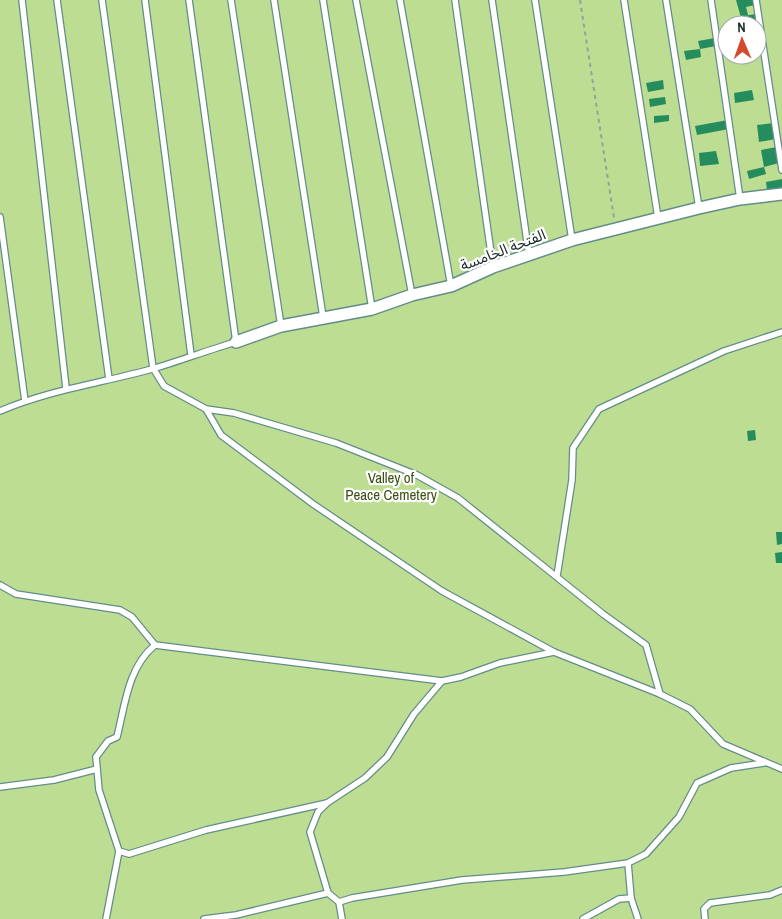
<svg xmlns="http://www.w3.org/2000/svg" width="782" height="919" font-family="'Archivo Narrow','Noto Sans Arabic',sans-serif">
<rect width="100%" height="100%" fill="#e4fffc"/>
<!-- green -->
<path fill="#bcdd92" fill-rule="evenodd" d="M0,0h782v919h-782zM727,25h30v30h-30z"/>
<!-- building -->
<g fill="#258c5d">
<polygon points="736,0 754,0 755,5 746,7 748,15 743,16 756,14 758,23 743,25"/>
<polygon points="715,38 716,46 700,49 701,57 686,60 684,51 700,49 698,41"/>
<polygon points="663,80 664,89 648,92 646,83"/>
<polygon points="752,90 754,100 735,103 734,93"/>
<polygon points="665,97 666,104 650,107 649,99"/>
<polygon points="669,115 669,121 654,123 654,116"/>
<polygon points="728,120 729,129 697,135 695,126"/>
<polygon points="773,123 776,139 759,142 757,125"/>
<polygon points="777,147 779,163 764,167 761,150"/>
<polygon points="716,151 719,164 700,166 699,153"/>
<polygon points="764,167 766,174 749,179 747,171"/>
<polygon points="782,179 782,187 767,190 766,182"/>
<polygon points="755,430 756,440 748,441 747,431"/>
<polygon points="776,532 782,532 782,544 777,545"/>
<polygon points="782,552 782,563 776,563 775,553"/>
</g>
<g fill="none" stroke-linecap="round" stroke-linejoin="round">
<!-- service casing -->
<g stroke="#638d8a" stroke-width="8">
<g id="service">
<polyline points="22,0 66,388"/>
<polyline points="57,0 109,379"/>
<polyline points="102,0 153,368 164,386 206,409 221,435 313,504 442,591 554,652 660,694 690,709 723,744 782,769"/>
<polyline points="145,0 191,355"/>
<polyline points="231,0 281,326"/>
<polyline points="274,0 323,317"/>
<polyline points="323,0 372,309"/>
<polyline points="356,0 412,295"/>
<polyline points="400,0 451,286"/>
<polyline points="455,0 493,267"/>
<polyline points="492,0 529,255"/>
<polyline points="535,0 572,240"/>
<polyline points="624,0 658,218"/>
<polyline points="666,0 699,208"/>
<polyline points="711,0 740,199"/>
<polyline points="756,0 782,170"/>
<polyline points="0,217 25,401"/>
<polyline points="206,409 234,413 336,443 417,475 458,498 603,614 646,645 660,694"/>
<path d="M0,411c49,-21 101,-28 152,-42 28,-8 56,-19 84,-27l-47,-342"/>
<polyline points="557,576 572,480 573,448 599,409 724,351 782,332"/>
<polyline points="0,585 16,594 120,610 132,617 155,645"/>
<polyline points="0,787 54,780 97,769"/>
<path d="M327,803l-121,27 -77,24 -10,-3 -20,-61 -3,-33 12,-16 9,-4c8,-32 11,-70 38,-92l287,36"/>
<polyline points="628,863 631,898 638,919"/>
<polyline points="328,893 310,832 318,812 327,803 365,778 387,757 414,714 442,681 461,677 500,663 554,652"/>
<polyline points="339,902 342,919"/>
<polyline points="106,919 119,851"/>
<polyline points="204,919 236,915 328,893 339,902 352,898 462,880 564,872 628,863 646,854 679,817 697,783 731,768 764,763"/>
<polyline points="583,919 619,899 631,898"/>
<polyline points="705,919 704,909 710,903 770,895 782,890"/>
</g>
</g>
<!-- minor casing -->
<g stroke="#638d8a" stroke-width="14">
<polyline id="minor" points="236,342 281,326 372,309 412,295 451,286 493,267 572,240 699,208 740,199 782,194"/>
</g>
<!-- path -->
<polyline stroke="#8da4a1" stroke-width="2" stroke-dasharray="4 4" stroke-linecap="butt" points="580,0 614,218"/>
<!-- service -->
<use href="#service" stroke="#fff" stroke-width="5.5"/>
<!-- minor -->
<use href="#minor" stroke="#fff" stroke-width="11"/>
</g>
<g text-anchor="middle" stroke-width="4.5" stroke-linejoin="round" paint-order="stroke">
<!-- street labels -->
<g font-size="15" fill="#182a28" stroke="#fff">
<text transform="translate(503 250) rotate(-21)" y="5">الفتحة الخامسة</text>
</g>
<!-- park labels -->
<g font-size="15" fill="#3a5014" stroke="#fff">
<text x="391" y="483">Valley of<tspan x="391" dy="17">Peace Cemetery</tspan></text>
</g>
</g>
<!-- north arrow -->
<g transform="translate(742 40) rotate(358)"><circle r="24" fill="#ffffff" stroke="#a3aaa9"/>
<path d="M0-4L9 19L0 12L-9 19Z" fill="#d54a2c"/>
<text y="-8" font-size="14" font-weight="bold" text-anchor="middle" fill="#182a28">N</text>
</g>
</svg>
